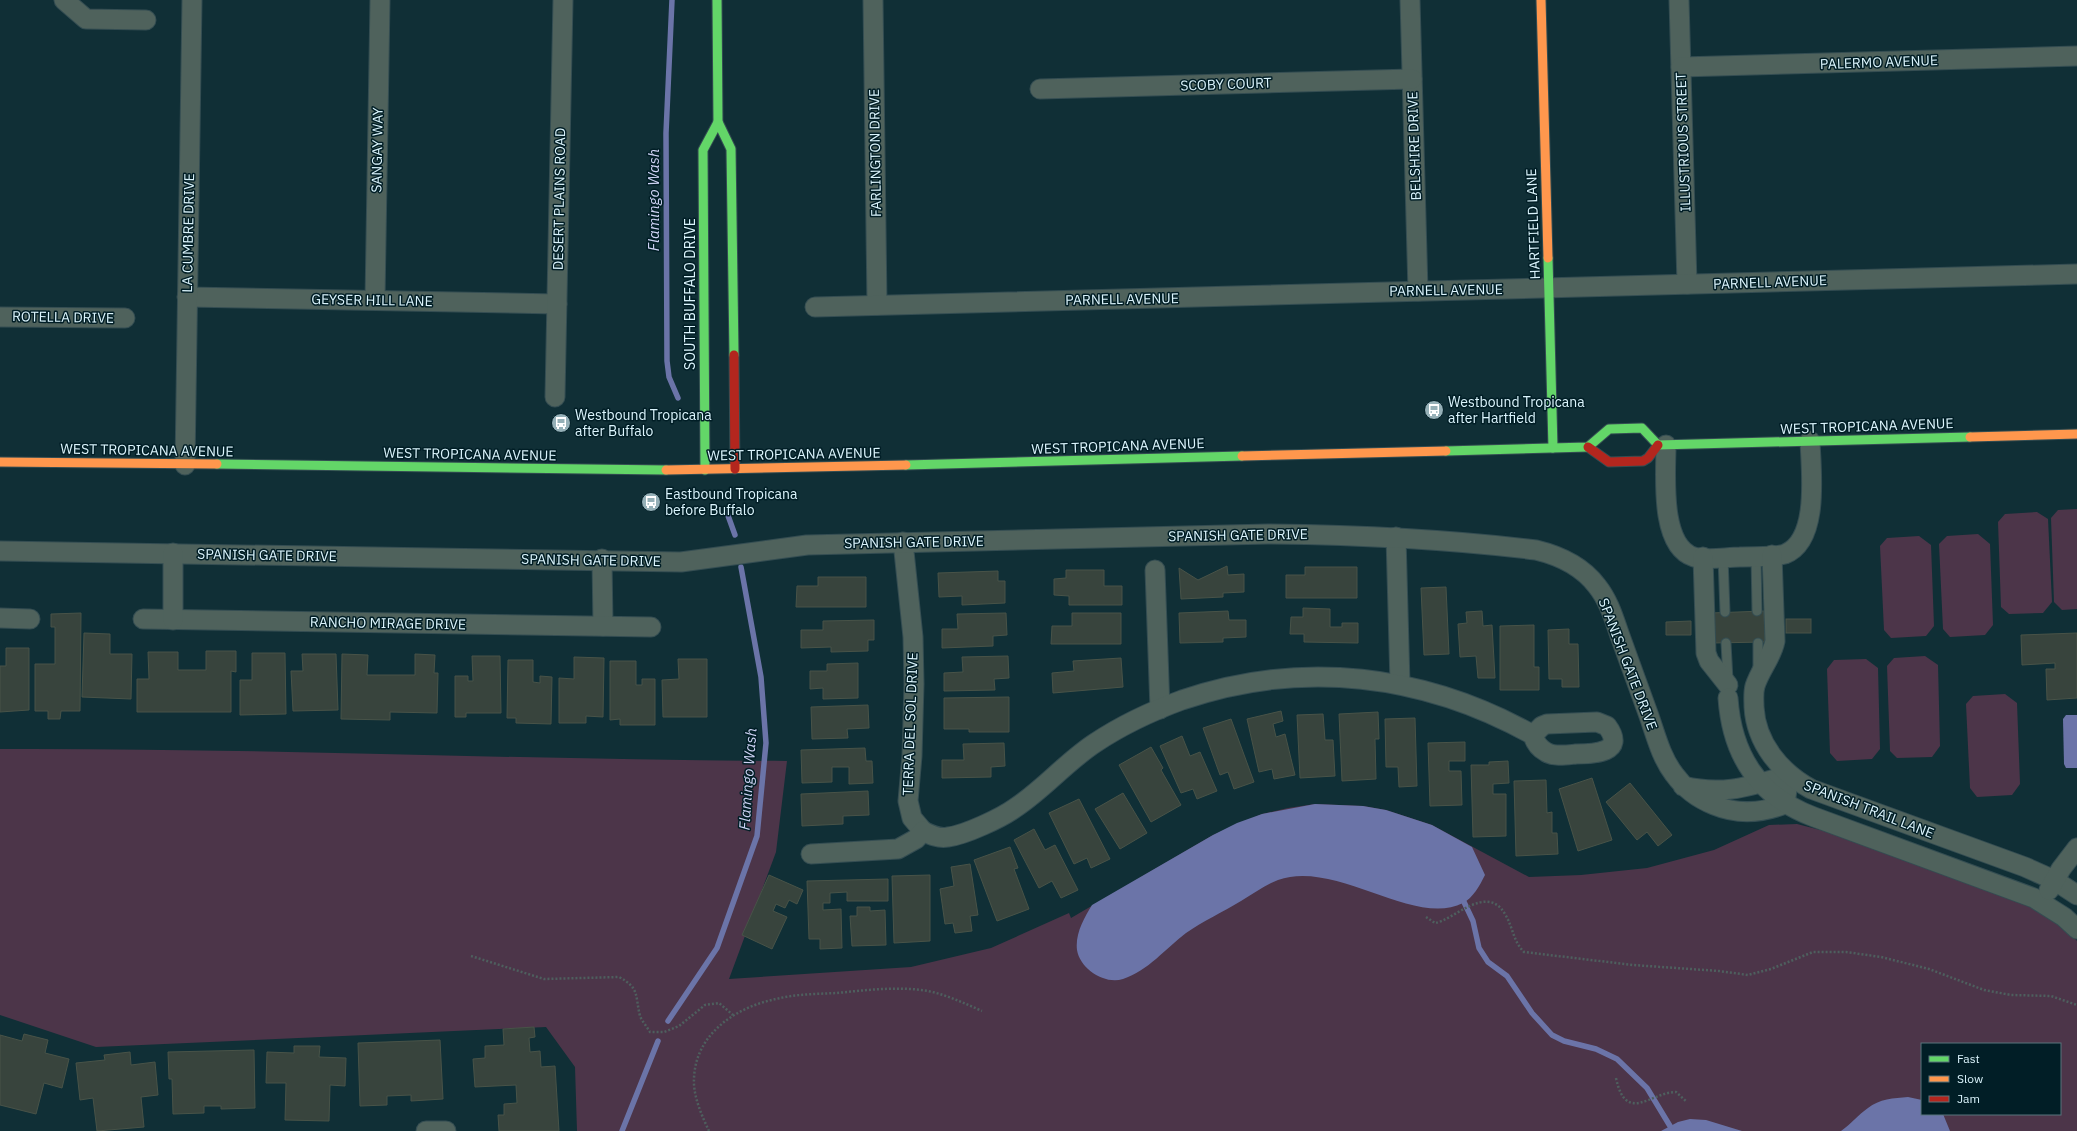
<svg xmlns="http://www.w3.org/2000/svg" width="2077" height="1131" font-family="'IBM Plex Sans',sans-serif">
<rect width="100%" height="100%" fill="#102f36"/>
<!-- green -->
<g fill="#4c3549" fill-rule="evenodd">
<polygon points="2077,509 2077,609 2062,610 2054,602 2051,518 2058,510"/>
<polygon points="2037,512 2048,519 2052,602 2043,613 2009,614 2001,607 1998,522 2005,514"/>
<polygon points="1978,534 1990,544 1993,625 1985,635 1950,637 1943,629 1939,544 1947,536"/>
<polygon points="1919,536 1931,545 1934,626 1926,636 1891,638 1884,630 1880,546 1887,538"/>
<polygon points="1925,656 1938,665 1940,746 1932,757 1897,758 1890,751 1887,666 1894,658"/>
<polygon points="1866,659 1878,668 1880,749 1872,759 1837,761 1830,753 1827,669 1834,660"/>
<polygon points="2005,694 2017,703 2020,784 2012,795 1977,797 1970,788 1966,704 1973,696"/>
<path d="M0,749c262,-1 524,11 787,12l-11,91 -47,127 182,-12 80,-19 78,-35 2,5 142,-83 49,-21 26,-6 27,-4 48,2 23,4 46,15 97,52 52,-2 66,-7 67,-18 55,-25 28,-1 39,10 201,75 33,24 7,8v190h-1500l-2,-64 -29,-40 -450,20 -96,-32zM1922,1044h138v70h-138z"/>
</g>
<!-- water -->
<g fill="#6b74a8">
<polygon points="2066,715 2077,715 2077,768 2066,768 2064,764 2063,719"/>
<path d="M1315,804l48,2 23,4 46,15 40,22 13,28c-5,10 -12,23 -22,28 -49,25 -127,-44 -185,-23 -13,5 -25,14 -37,21 -18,11 -38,20 -55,32 -20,15 -38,38 -63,46 -18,6 -43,-10 -46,-29 -2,-16 7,-32 15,-45l121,-70 24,-12 25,-9z"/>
<path d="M1908,1097l14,3v14h21l7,17h-109c10,-7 17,-16 27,-23 11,-9 26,-10 40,-11z"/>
<polygon points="1690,1119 1706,1120 1742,1131 1661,1131 1678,1122"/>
</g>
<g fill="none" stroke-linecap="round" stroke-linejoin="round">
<!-- stream -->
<g stroke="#6b74a8" stroke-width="5.5">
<polyline points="672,0 666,133 667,361 669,377 678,398"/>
<polyline points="726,510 735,535"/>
<polyline points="1464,902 1473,921 1479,948 1488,962 1507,976 1532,1013 1552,1035 1564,1041 1596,1049 1617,1059 1647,1088 1670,1126"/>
<polyline points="668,1021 717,948 757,836 766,743 761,677 741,567"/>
<polyline points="622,1131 658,1041"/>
</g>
</g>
<!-- building -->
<g fill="#38443d" stroke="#485348">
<polygon points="1227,566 1228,575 1244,574 1244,592 1223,593 1223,597 1181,599 1179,568 1198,580"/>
<polygon points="1305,567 1357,567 1357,598 1286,598 1286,575 1305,575"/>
<polygon points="1066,570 1104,570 1104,586 1122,586 1122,605 1069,605 1069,596 1054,595 1054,579 1066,578"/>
<polygon points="998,571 998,581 1005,581 1005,603 962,605 962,596 939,597 938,573"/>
<polygon points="818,577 866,577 866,607 796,607 797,586 818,586"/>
<polygon points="1446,587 1449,654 1424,655 1421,588"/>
<polygon points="1303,608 1330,609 1330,627 1342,627 1342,623 1358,623 1358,643 1304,642 1304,634 1290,634 1291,617 1303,617"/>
<polygon points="1228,611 1229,620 1246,620 1246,637 1223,638 1223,642 1180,643 1179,613"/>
<polygon points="1482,611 1483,626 1492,625 1495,678 1478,678 1476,656 1460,657 1458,624 1467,623 1466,612"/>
<polygon points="1764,611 1765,642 1712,643 1711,613"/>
<polygon points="81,613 80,711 61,711 60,719 48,719 48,711 35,711 35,664 55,664 55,627 51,627 51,614"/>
<polygon points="1006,613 1007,635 993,636 993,646 942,648 942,629 958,629 957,614"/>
<polygon points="1072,613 1121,613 1121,644 1051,644 1052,626 1072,626"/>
<rect x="1786" y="619" width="25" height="14"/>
<polygon points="874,620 874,640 868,640 868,651 831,652 831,647 801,648 801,630 823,630 823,621"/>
<polygon points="1691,621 1691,635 1666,635 1666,622"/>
<polygon points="1534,625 1534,667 1539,667 1539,690 1500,690 1500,626"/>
<polygon points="1569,629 1569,644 1578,644 1579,687 1562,687 1562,679 1549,679 1548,630"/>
<polygon points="84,633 110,634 110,654 132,654 131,699 82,697"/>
<polygon points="2077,633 2077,698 2047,700 2046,669 2055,669 2055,663 2022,665 2021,635"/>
<polygon points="6,648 29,648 29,710 0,712 0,666 6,666"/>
<polygon points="206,651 236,651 236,672 231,671 231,712 137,712 137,679 149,679 148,652 178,652 178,670 206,670"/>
<polygon points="252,653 285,653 286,714 240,715 240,680 252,680"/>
<polygon points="302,654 336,654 338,710 293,711 291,671 303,671"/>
<polygon points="342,654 368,655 367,675 415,675 415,654 435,655 434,673 438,673 437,713 390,712 390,720 341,719"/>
<polygon points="472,656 500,656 501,713 466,713 466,717 455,717 455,676 468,676 468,681 473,681"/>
<polygon points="1008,656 1009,678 994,679 995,690 944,691 944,673 963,672 962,657"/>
<polygon points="574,657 604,658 603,717 586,716 586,723 559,723 559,678 574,679"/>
<polygon points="1121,658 1123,687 1053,693 1052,673 1074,671 1073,661"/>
<polygon points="678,659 707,659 707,717 663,717 662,680 679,679"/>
<polygon points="508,660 533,660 533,682 540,683 540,676 552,677 551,724 516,723 516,718 507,718"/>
<polygon points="610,661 636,661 636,685 642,685 642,679 655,679 655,725 620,725 620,719 610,720"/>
<polygon points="858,663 858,698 823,699 823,688 810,689 810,671 827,671 827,664"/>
<polygon points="1009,697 1009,732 969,732 969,729 944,729 944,698"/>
<polygon points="868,705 869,728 847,729 848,738 812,739 811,707"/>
<polygon points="1281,711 1283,721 1273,724 1276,737 1285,734 1295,775 1274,779 1272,769 1259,772 1247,719"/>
<polygon points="1378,712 1379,739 1375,739 1376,779 1342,781 1339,714"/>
<polygon points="1323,714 1325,740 1333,740 1335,776 1300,778 1297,715"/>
<polygon points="1415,718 1417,786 1399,787 1398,767 1386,767 1385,719"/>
<polygon points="1231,719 1254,782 1234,789 1228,772 1220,775 1203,728"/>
<polygon points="1182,736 1190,756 1200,752 1217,791 1197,799 1193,789 1181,793 1160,746"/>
<polygon points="1465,742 1465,761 1449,761 1449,771 1461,771 1462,805 1430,806 1428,743"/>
<polygon points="1004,743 1005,766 991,767 991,777 942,778 942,760 964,760 963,744"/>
<polygon points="1151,747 1163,768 1161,770 1181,805 1151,822 1119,765"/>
<polygon points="865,748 866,761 872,761 873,783 849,784 849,767 832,767 832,782 802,783 801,750"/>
<polygon points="1508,761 1509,783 1493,784 1493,794 1506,794 1506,836 1473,837 1471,765 1489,765 1489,762"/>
<polygon points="1592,778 1612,840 1578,851 1559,789"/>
<polygon points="1546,780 1547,813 1552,812 1552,833 1557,833 1558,854 1516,856 1514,781"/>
<polygon points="1630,783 1672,835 1658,846 1647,832 1637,840 1606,802"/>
<polygon points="868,791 869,815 843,816 843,824 802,826 801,794"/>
<polygon points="1123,793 1147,833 1120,849 1095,809"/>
<polygon points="1079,799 1110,859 1091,868 1087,858 1074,864 1049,813"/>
<polygon points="1034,829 1045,850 1055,845 1078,890 1061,898 1052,881 1039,888 1014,840"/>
<polygon points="1010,847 1018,868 1014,869 1029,909 997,921 974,860"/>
<polygon points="970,864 978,915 970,916 972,931 955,933 953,923 945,924 940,889 954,886 951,867"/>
<polygon points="769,875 803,890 797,904 789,900 785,908 776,904 773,911 787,917 772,949 742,935"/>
<polygon points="930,875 930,941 894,943 892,876"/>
<polygon points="888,879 888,901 847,901 847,892 830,893 830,903 823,903 823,910 841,909 842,948 820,949 820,939 809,939 807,881"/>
<polygon points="857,907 870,907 870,911 885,910 886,945 852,946 850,916 857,916"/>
<polygon points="534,1027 535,1037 529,1038 530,1052 540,1051 541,1067 555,1066 559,1131 499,1131 498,1115 504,1115 504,1104 517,1103 516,1085 475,1087 473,1059 485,1058 485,1046 504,1045 503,1029"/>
<polygon points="24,1034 48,1040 45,1053 69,1059 62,1088 44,1083 36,1114 0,1105 0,1035 22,1041"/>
<polygon points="440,1040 443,1099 411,1101 411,1095 387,1096 387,1105 360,1106 358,1043"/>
<polygon points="294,1046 320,1046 319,1057 346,1058 345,1086 330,1085 329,1121 285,1120 286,1083 266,1083 267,1052 294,1053"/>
<polygon points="254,1050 255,1108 221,1109 221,1106 204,1106 204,1113 173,1114 172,1079 169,1079 168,1052"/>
<polygon points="130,1052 131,1065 155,1062 158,1095 141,1097 144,1127 97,1131 93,1098 80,1100 76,1063 105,1060 104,1055"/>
</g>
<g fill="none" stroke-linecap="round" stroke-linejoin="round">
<!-- lane casing -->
<g stroke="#344d52" stroke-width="11">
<g id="lane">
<polyline points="1756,556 1757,611"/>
<polyline points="1723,557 1725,612"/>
<polyline points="1726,643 1728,680"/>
<polyline points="1758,643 1758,669"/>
</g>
</g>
<!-- street casing -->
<g stroke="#344d52" stroke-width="21">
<g id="street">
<polyline points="64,0 86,19 146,20"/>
<polyline points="873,0 877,305"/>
<polyline points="1410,0 1418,291"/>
<polyline points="1679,0 1687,284"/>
<polyline points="1681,67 2077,56"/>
<polyline points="1040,89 1412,79"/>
<polyline points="187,297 557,304"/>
<polyline points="375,300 380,0"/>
<polyline points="815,307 2077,274"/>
<polyline points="0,317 125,318"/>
<polyline points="555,397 563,0"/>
<path d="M1666,445c0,28 -7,101 28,112 13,4 32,0 46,0 13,-1 32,1 45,-3 35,-14 26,-84 25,-113"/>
<polyline points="185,465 192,0"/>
<polyline points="1396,537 1400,684"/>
<polyline points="903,542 913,637 914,684 912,756 908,801 912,818 923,831"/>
<path d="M0,551l681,11 126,-17 461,-11c89,1 179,5 268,16 25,6 46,16 61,36 12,15 17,33 23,50 10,27 19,53 29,80 7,20 12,41 25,58 10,14 25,25 40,31 24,10 48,8 71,-1l4,-29c-39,11 -65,21 -106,11"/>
<path d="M1772,555l3,86c-3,16 -15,29 -20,45 -2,7 -1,14 -1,21 2,36 26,65 57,82l214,78 29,13 23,15"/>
<polyline points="1703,557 1706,653 1709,661 1728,685"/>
<polyline points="602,559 603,626"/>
<polyline points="1155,570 1160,709"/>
<polyline points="0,618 30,619"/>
<polyline points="143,619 651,627"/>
<polyline points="173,620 173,553"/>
<path d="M1728,698c4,58 30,98 86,119l220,81 30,19 13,12"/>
<path d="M811,854l87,-5 18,-10 7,-8c8,4 16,8 25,6 17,-2 53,-19 67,-29 29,-19 51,-46 80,-65 27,-18 57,-32 87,-43 120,-41 242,-26 351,35 2,8 6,13 13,17 8,5 20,3 30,2 17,0 51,-1 31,-28l-10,-4 -50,2 -5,2 -9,9"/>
<polyline points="2049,890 2061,869 2077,848"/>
<polyline points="426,1131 446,1131"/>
</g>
</g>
<!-- fast casing -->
<g stroke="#344d52" stroke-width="11">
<g id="fast">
<polyline points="717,0 718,122 731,149 734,355"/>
<polyline points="1548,258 1553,448"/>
<polyline points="1658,445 1970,437"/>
<polyline points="1446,451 1588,447 1609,429 1642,428 1658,445"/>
<polyline points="217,464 666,470"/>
<polyline points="906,465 1242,456"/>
<polyline points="705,470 703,150 718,122"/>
</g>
</g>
<!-- slow casing -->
<g stroke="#344d52" stroke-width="11">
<g id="slow">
<polyline points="1541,0 1548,258"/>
<polyline points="1970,437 2077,434"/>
<polyline points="1242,456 1446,451"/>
<polyline points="0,462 217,464"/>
<polyline points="666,470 906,465"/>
</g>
</g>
<!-- jam casing -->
<g stroke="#344d52" stroke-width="11">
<g id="jam">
<polyline points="734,355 735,469"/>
<polyline points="1588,447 1609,462 1643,461 1648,458 1658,445"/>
</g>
</g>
<!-- path -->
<g stroke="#4e5f5e" stroke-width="2.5" stroke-dasharray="2 2" stroke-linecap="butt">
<path d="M1426,917l9,6c19,-3 52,-40 70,-9 8,13 8,27 19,38l109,13 86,6 29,4 23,-6 42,-17h33l35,5 48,12 55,21 27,5 40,1 26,9"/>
<path d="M471,956l73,23 75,-2c21,11 16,19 21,39 2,5 7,11 10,16h14l15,-6 26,-21 14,-2 14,12"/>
<path d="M1616,1078c10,47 35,14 60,14l11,10"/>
<path d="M709,1131c-7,-15 -16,-35 -15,-52 1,-45 42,-72 82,-80 20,-5 41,-5 61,-6 30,-3 61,-7 91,-2 19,4 36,12 54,20"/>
</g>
<!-- lane -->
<use href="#lane" stroke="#4f625c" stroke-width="9"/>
<!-- street -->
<use href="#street" stroke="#4f625c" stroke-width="19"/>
<!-- fast -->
<use href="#fast" stroke="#63d668" stroke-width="9"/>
<!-- slow -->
<use href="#slow" stroke="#ff974d" stroke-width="9"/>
<!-- jam -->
<use href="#jam" stroke="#b3261e" stroke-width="9"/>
</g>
<!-- icons -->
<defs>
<g id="bus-disc" transform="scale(1)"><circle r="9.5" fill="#95b0b7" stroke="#011e26"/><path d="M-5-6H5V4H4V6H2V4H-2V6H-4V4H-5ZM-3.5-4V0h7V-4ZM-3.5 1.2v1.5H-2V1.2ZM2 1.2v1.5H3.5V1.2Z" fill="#fff"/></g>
</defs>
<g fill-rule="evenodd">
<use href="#bus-disc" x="1434" y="410"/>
<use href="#bus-disc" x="561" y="423"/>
<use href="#bus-disc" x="651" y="502"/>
</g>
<g text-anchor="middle" stroke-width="3" stroke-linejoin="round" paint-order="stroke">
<!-- street labels -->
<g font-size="14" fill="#dcf5fd" stroke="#011e26">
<text transform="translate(1879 62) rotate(-2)" y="5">PALERMO AVENUE</text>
<text transform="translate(1226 84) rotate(-2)" y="5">SCOBY COURT</text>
<text transform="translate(1683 142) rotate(-92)" y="5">ILLUSTRIOUS STREET</text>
<text transform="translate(1414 146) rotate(-92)" y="5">BELSHIRE DRIVE</text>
<text transform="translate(377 150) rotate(-89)" y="5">SANGAY WAY</text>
<text transform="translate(875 153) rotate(-91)" y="5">FARLINGTON DRIVE</text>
<text transform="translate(559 199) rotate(-89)" y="5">DESERT PLAINS ROAD</text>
<text transform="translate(1533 224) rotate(-92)" y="5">HARTFIELD LANE</text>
<text transform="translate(188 233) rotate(-89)" y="5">LA CUMBRE DRIVE</text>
<text transform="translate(1770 282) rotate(-2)" y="5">PARNELL AVENUE</text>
<text transform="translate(1446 290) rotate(-1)" y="5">PARNELL AVENUE</text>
<text transform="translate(690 294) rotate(-90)" y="5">SOUTH BUFFALO DRIVE</text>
<text transform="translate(1122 299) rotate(-1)" y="5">PARNELL AVENUE</text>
<text transform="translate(372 300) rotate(1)" y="5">GEYSER HILL LANE</text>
<text transform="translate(63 317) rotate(1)" y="5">ROTELLA DRIVE</text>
<text transform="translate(1867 426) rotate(-2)" y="5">WEST TROPICANA AVENUE</text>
<text transform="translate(1118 446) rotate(-2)" y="5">WEST TROPICANA AVENUE</text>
<text transform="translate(147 450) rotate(1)" y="5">WEST TROPICANA AVENUE</text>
<text transform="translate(470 454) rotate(1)" y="5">WEST TROPICANA AVENUE</text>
<text transform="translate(794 454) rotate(-1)" y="5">WEST TROPICANA AVENUE</text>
<text transform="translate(1238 535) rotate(-1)" y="5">SPANISH GATE DRIVE</text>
<text transform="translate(914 542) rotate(-1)" y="5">SPANISH GATE DRIVE</text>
<text transform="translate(267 555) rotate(1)" y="5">SPANISH GATE DRIVE</text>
<text transform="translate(591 560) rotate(1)" y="5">SPANISH GATE DRIVE</text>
<text transform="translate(388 623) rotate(1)" y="5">RANCHO MIRAGE DRIVE</text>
<text transform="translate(1628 664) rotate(69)" y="5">SPANISH GATE DRIVE</text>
<text transform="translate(910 724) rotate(-88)" y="5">TERRA DEL SOL DRIVE</text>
<text transform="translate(1869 809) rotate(21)" y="5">SPANISH TRAIL LANE</text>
</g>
<!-- poi labels -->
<g font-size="14" fill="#dcf5fd" stroke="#011e26" text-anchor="start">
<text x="1448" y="407">Westbound Tropicana<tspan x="1448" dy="16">after Hartfield</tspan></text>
<text x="575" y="420">Westbound Tropicana<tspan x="575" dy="16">after Buffalo</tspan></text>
<text x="665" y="499">Eastbound Tropicana<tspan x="665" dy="16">before Buffalo</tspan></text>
</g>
<!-- water labels -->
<g font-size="15" font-style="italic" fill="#ced3f4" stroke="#011e26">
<text transform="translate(654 200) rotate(-90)" y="5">Flamingo Wash</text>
<text transform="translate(748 779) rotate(-86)" y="5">Flamingo Wash</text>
</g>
</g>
<!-- legend -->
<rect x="1921" y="1043" width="140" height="72" fill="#011e26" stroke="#59747c"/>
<rect x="1929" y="1056" width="20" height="6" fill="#63d668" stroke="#59747c"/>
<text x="1957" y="1063" font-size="12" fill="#dcf5fd">Fast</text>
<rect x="1929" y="1076" width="20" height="6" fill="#ff974d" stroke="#59747c"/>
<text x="1957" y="1083" font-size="12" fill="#dcf5fd">Slow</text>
<rect x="1929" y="1096" width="20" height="6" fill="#b3261e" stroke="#59747c"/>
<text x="1957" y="1103" font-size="12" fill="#dcf5fd">Jam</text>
</svg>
